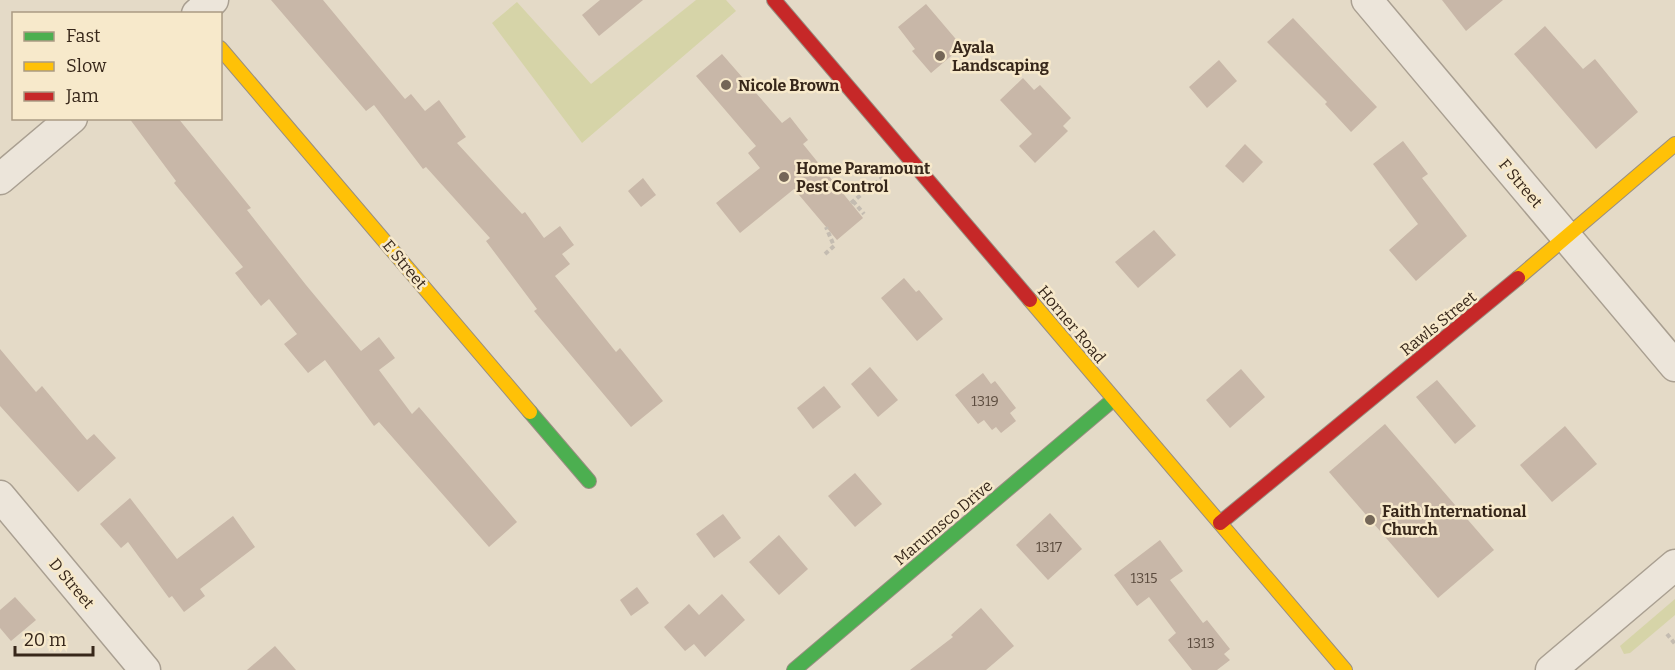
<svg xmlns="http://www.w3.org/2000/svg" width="1675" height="670" font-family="Bitter,serif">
<rect width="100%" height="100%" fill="#e4dac7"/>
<!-- green -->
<g fill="#d6d4a8">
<polygon points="696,0 726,0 736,11 582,143 492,23 517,2 591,84"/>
<polygon points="1675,599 1675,615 1630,653 1624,654 1620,646"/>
</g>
<!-- building -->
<g fill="#c8b7a8">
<polygon points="271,0 323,0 405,99 411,94 425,111 439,100 466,137 457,143 522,214 525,212 544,238 560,226 574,245 562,254 570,264 555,276 616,352 620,348 663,401 631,427 534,311 537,309 486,241 490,238 426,167 423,169 374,105 366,111"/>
<polygon points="600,0 643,0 599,36 582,15"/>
<polygon points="1442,0 1503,0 1466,31"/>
<polygon points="926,4 960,44 954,49 956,52 931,73 912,51 915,49 898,27"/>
<polygon points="1293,18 1377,107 1351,132 1325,104 1327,102 1267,42"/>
<polygon points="1545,26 1583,69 1595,59 1638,112 1596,149 1514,54"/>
<polygon points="722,54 782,123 790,117 808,140 803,144 863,218 837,240 794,189 740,233 716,203 760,168 748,153 756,146 696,76"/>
<polygon points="1219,60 1237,81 1207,108 1189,87"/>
<polygon points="1023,78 1034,90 1040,85 1071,118 1063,126 1068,131 1035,163 1019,146 1032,134 1000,100"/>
<polygon points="129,118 178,118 251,208 247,210 306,285 361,351 379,337 395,358 379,370 412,414 419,407 517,522 489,547 379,422 374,426 325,360 308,373 284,344 297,334 269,299 261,306 235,273 243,267 174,183 176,181"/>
<polygon points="1403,141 1428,174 1422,178 1467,236 1416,281 1389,250 1418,224 1373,164"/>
<polygon points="1245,144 1263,162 1243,183 1225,166"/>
<polygon points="643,178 656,195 641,207 628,191"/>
<polygon points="1154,230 1176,255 1138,288 1115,262"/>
<polygon points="904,278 916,292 919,290 943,319 917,341 881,298"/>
<polygon points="0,349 36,392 42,386 87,440 94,434 116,458 78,492 0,406"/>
<polygon points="870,367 898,400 878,417 851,384"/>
<polygon points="1241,369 1265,397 1230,428 1206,400"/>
<polygon points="983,373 991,384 995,381 1016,408 1010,413 1016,421 1001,433 996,427 992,430 984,420 978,424 955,395"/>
<polygon points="1437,380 1476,426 1455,444 1416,397"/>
<polygon points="824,386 841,407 813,429 797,408"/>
<polygon points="1385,424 1494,550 1438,598 1329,472"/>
<polygon points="1565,426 1597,464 1552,502 1520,465"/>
<polygon points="855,473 882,504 855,527 828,496"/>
<polygon points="130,498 177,559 233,516 255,547 200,589 205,596 184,612 172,596 169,598 128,542 121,548 100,524"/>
<polygon points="1050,513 1082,549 1048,580 1016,545"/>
<polygon points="723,514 741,538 714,558 696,534"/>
<polygon points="779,535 808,569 779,595 749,562"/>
<polygon points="1160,540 1183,571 1170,580 1203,623 1207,620 1230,649 1224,654 1230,660 1217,670 1192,670 1168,640 1176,633 1149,597 1137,606 1114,575"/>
<polygon points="637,587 649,603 631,616 620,600"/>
<polygon points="722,594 745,620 705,657 694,644 685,651 664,627 689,604 699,615"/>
<polygon points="15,597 36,620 11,641 0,628 0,610"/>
<polygon points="981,608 1014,646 986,670 910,670 953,637 951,635"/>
<polygon points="275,646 296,670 247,670"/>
</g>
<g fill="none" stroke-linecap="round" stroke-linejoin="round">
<!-- street casing -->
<g stroke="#a99f91" stroke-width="33">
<g id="street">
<polyline points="1367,0 1675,366"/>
<polyline points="197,14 213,0"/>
<polyline points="0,179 72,118"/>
<polyline points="0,496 145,670"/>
<polyline points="1551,670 1675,565"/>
</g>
</g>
<!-- fast casing -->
<g stroke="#988e81" stroke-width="16">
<g id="fast">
<polyline points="530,412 589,481"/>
<polyline points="794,670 1114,399"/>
</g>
</g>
<!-- slow casing -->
<g stroke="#988e81" stroke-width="16">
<g id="slow">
<polyline points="220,48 530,412"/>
<polyline points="1518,278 1675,144"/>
<polyline points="1030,300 1345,670"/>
</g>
</g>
<!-- jam casing -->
<g stroke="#988e81" stroke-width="16">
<g id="jam">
<polyline points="774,0 1030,300"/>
<polyline points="1220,523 1518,278"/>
</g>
</g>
<!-- path -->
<g stroke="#c4bcb1" stroke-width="4" stroke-dasharray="4.5 3" stroke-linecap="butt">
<polyline points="853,201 864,214"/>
<polyline points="851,203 883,177"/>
<polyline points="825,254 834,246 826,227"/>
<polyline points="1667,634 1675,644"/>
</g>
<!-- street -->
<use href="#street" stroke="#ece5da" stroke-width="30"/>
<!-- fast -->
<use href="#fast" stroke="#4caf50" stroke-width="14"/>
<!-- slow -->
<use href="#slow" stroke="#ffc107" stroke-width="14"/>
<!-- jam -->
<use href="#jam" stroke="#c62828" stroke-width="14"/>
</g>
<!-- markers -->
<g fill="#746657" stroke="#f7e9cb" stroke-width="2">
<circle cx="940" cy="56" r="6"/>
<circle cx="726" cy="85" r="6"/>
<circle cx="784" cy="177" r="6"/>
<circle cx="1370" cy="520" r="6"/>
</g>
<g text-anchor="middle" stroke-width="5" stroke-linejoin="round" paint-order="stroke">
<!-- number labels -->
<g font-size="14" fill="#5b4b3e">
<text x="985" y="406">1319</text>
<text x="1049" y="552">1317</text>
<text x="1144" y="583">1315</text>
<text x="1201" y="648">1313</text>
</g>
<!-- poi labels -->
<g font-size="16" font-weight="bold" fill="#37271a" stroke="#f7e9cb" text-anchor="start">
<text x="952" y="53">Ayala<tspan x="952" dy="18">Landscaping</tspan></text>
<text x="738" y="91">Nicole Brown</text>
<text x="796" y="174">Home Paramount<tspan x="796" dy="18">Pest Control</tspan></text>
<text x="1382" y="517">Faith International<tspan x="1382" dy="18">Church</tspan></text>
</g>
<!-- street labels -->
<g font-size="16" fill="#37271a" stroke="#f7e9cb">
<text transform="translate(1521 183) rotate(50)" y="6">F Street</text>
<text transform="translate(405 264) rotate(50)" y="6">E Street</text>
<text transform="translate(1438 323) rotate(-39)" y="6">Rawls Street</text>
<text transform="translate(1072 324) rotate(50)" y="6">Horner Road</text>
<text transform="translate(943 522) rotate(-40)" y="6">Marumsco Drive</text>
<text transform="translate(72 583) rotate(50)" y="6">D Street</text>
</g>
</g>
<!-- legend -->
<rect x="12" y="12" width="210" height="108" fill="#f7e9cb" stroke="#aa9b84" stroke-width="1.5"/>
<rect x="24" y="32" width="30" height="9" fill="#4caf50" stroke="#aa9b84" stroke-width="1.5"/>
<text x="66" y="42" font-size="18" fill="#37271a">Fast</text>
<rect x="24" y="62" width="30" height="9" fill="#ffc107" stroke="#aa9b84" stroke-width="1.5"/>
<text x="66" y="72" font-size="18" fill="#37271a">Slow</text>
<rect x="24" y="92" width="30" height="9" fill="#c62828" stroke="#aa9b84" stroke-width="1.5"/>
<text x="66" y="102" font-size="18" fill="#37271a">Jam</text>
<!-- scale -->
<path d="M15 646v9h78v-9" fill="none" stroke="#37271a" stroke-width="3"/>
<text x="24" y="646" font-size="18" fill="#37271a" stroke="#f7e9cb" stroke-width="4.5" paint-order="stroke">20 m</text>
</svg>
